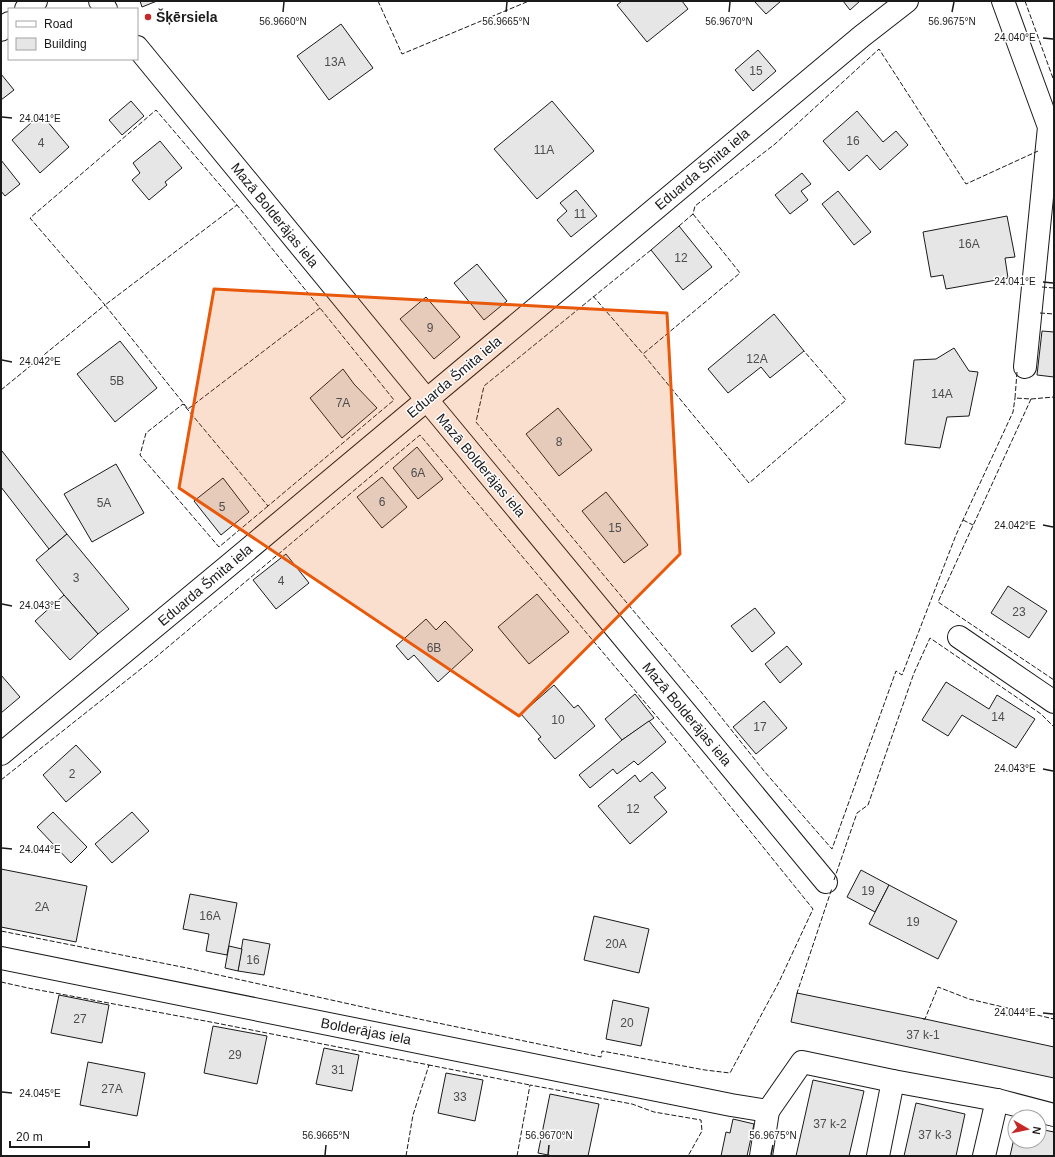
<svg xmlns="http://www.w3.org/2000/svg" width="1055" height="1157" font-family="Helvetica,sans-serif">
<rect width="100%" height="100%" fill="#fff"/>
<!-- building -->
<g fill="#e6e6e6" stroke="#1a1a1a">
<polygon points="140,1 157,1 142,7"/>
<polygon points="622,1 682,1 688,9 647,42 617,5"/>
<polygon points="754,1 781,1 766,14"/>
<polygon points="843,1 860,1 850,10"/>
<polygon points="341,24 373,68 329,100 297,56"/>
<polygon points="758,50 776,71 753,91 735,70"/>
<polygon points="1,74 14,90 1,100"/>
<polygon points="131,101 144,116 122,135 109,120"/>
<polygon points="552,101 594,151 537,199 494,149"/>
<polygon points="857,111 883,142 896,131 908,145 880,170 867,155 849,171 823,141"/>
<polygon points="41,114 69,147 40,173 12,140"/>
<polygon points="160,141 182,168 165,182 167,185 149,200 132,180 140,173 133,163"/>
<polygon points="1,160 20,184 5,196 1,191"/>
<polygon points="802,173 811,184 801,191 808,200 790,214 775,195"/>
<polygon points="576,190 597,216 571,237 557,220 567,211 560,203"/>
<polygon points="838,191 871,232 854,245 822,204"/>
<polygon points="1007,216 1015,257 1005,258 1008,278 946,289 943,275 931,277 923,232"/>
<polygon points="679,226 712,267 683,290 651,250"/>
<polygon points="477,264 507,301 484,320 454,283"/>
<polygon points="426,297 460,337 434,359 400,319"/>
<polygon points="774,314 804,351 770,378 761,367 728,393 708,369"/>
<polygon points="1042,331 1054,332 1054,377 1037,375"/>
<polygon points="120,341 157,388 115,422 77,374"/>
<polygon points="954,348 969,371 978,372 969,416 947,417 940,448 905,444 914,360 936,359"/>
<polygon points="343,369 354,384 377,408 342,438 310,398"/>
<polygon points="558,408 592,450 559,476 526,434"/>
<polygon points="417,447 443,479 418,499 393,468"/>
<polygon points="2,451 67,534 49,549 1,487 1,452"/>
<polygon points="116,464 144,513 92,542 64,494"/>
<polygon points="382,477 407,507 382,528 357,497"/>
<polygon points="223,478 249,512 221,535 194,501"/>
<polygon points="606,492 648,545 624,563 582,511"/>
<polygon points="67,534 129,609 98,634 64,595 36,560"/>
<polygon points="286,554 309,583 276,609 253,580"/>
<polygon points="1008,586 1047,611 1029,638 991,613"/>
<polygon points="537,594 569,632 529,664 498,627"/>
<polygon points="64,595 98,634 70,660 35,621"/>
<polygon points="755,608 775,633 752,652 731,626"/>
<polygon points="426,619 436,630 445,621 473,650 438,682 414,655 408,660 396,646"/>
<polygon points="787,646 802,664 780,683 765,664"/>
<polygon points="1,675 20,697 1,713"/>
<polygon points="946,682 989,709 997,695 1035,719 1016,748 962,715 948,736 922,720"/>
<polygon points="554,685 574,708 578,705 595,726 555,759 538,739 541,737 521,714"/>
<polygon points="635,694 654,718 622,740 605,719"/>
<polygon points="764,701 787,728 756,754 733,727"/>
<polygon points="649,721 666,742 638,765 634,761 617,774 613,769 590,788 579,775 622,740"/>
<polygon points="76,745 101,772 66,802 43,775"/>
<polygon points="652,772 666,788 654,797 667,812 630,844 598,806 635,775 640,782"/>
<polygon points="53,812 87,847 71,863 37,827"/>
<polygon points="132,812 149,831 112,863 95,844"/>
<polygon points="1,869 87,886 76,942 1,927"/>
<polygon points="861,870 889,885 875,912 847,897"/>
<polygon points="889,885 957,921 938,959 869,924"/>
<polygon points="190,894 237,903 227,955 206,951 209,934 183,929"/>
<polygon points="594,916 649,929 639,973 584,960"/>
<polygon points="243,939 270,944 264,975 238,971"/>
<polygon points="229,946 242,949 238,971 225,968"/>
<polygon points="797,993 925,1019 1054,1047 1054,1078 791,1022"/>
<polygon points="59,995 109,1005 102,1043 51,1033"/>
<polygon points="613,1000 649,1008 641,1046 606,1039"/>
<polygon points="213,1026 267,1036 257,1084 204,1073"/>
<polygon points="324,1048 359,1055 352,1091 316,1084"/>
<polygon points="88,1062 145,1073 137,1116 80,1105"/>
<polygon points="446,1073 483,1080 475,1121 438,1113"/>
<polygon points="813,1080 864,1091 849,1156 796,1156"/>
<polygon points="550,1094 599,1104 588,1156 553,1156 538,1153"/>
<polygon points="916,1103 965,1114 956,1156 904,1156"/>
<polygon points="733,1119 754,1124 747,1156 721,1156 726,1132 730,1133"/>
<polygon points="1039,1129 1054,1132 1054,1156 1010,1156 1015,1134 1015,1141 1039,1141"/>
</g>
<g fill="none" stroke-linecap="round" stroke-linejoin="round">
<!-- minor casing -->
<g stroke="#1a1a1a" stroke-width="24">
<g id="minor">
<polyline points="100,1 106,9"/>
<polyline points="1003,1 1049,127 1025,367"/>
<polyline points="26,9 36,1"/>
<polyline points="1,30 9,23"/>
<polyline points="137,47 427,400 826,882"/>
<polyline points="959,637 1054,702"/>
<polyline points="1,754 228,566 862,36 907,1"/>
<polyline points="1,958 731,1105 768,1111 802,1062 893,1081 997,1100 1054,1115"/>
<polyline points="761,1156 768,1111"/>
<polyline points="878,1156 893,1081"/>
<polyline points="984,1156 997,1100"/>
</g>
</g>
<!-- minor -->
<use href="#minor" stroke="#fff" stroke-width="22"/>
<!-- fence -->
<g stroke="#1a1a1a" stroke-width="1" stroke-dasharray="5 2" stroke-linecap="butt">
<polyline points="378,1 402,54 529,1"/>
<polyline points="1025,1 1054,81"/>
<polyline points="1,3 3,1"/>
<polyline points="693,214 740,273 643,354 749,483 846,400 804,351"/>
<polyline points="679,226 693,214 695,206 775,144 879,49 966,184 1038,151"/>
<polyline points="651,250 484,386 476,422 702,693 764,771 832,849 896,671 902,675 956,535 1013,412 1015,398"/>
<polyline points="1042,287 1054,288"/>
<polyline points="593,296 643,354"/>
<polyline points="1040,313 1054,314"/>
<polyline points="1017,372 1015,398 1031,399 938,602 1054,680"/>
<polyline points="1,390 105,305 30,218 156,110 237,205 320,308 188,409 105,305 237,205"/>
<polyline points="1031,399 1054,397"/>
<polyline points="268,506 219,547 140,455 146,433 183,404 268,506 394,400 320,308"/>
<polyline points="963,520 973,525"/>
<polyline points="1,780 156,657 420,435 680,744 813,909 779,982 730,1073 705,1070 602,1051 601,1057 390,1013 187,968 1,931"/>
<polyline points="834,880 857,813 868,805 914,673 930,638 1041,714 1054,727"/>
<polyline points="1,982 28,988 216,1023 429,1065 413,1115 406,1156"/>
<polyline points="798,993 797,993 832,888"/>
<polyline points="923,1019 925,1019 938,987 969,999 1054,1019"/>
<polyline points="429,1066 429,1065 530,1085"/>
<polyline points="517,1156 530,1085 632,1104 654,1112 701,1120 702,1131 688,1156"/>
</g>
</g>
<!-- marked area -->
<path fill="#e8590c" fill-opacity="0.2" stroke="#e8590c" stroke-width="3" stroke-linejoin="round" d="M214,289l453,24 13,241 -161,162 -340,-228z"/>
<!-- ticks -->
<path fill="none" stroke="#1a1a1a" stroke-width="1.5" d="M283,12l1,-10M506,12l1,-10M729,12l1,-10M952,12l2,-10M1043,38l10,1M2,117l10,1M1043,282l10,1M2,360l10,2M1043,525l10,2M2,604l10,2M1043,769l10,2M2,848l10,1M1043,1013l10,1M2,1092l10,1M325,1155l1,-10M548,1155l1,-10M771,1155l2,-10"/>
<!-- markers -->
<circle fill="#c62828" stroke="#fff" stroke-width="1.5" cx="148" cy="17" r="4"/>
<g text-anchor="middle" stroke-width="3" stroke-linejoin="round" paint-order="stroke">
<!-- number labels -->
<g font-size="12" fill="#4d4d4d">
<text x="335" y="66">13A</text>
<text x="756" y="75">15</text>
<text x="853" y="145">16</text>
<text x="41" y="147">4</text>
<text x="544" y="154">11A</text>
<text x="580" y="218">11</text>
<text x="969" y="248">16A</text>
<text x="681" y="262">12</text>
<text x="430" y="332">9</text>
<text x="757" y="363">12A</text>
<text x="117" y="385">5B</text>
<text x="942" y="398">14A</text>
<text x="343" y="407">7A</text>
<text x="559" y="446">8</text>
<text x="418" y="477">6A</text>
<text x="382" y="506">6</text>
<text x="104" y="507">5A</text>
<text x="222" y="511">5</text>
<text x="615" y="532">15</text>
<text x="76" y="582">3</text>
<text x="281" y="585">4</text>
<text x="1019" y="616">23</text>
<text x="434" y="652">6B</text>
<text x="998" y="721">14</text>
<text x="558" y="724">10</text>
<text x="760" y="731">17</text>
<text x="72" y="778">2</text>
<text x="633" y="813">12</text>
<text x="868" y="895">19</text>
<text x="42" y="911">2A</text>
<text x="210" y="920">16A</text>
<text x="913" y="926">19</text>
<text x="616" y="948">20A</text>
<text x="253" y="964">16</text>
<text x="80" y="1023">27</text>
<text x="627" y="1027">20</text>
<text x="923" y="1039">37 k-1</text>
<text x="235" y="1059">29</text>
<text x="338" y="1074">31</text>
<text x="112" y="1093">27A</text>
<text x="460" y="1101">33</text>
<text x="830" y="1128">37 k-2</text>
<text x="935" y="1139">37 k-3</text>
</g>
<!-- poi labels -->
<g font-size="14" font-weight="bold" fill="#1a1a1a" stroke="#fff" text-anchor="start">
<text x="156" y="22">Šķērsiela</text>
</g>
<!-- street labels -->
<g font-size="14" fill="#1a1a1a" stroke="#fff">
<text transform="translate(702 169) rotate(-40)" y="5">Eduarda Šmita iela</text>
<text transform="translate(275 215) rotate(51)" y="5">Mazā Bolderājas iela</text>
<text transform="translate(454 377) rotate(-40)" y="5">Eduarda Šmita iela</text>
<text transform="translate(481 465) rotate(50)" y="5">Mazā Bolderājas iela</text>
<text transform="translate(205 585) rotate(-40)" y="5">Eduarda Šmita iela</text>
<text transform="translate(687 714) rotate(50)" y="5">Mazā Bolderājas iela</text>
<text transform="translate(366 1031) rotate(11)" y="5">Bolderājas iela</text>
</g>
</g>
<g font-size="10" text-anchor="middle" fill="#1a1a1a" stroke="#fff" stroke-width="3" stroke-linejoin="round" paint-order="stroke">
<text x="283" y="25">56.9660°N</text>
<text x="506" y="25">56.9665°N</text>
<text x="729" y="25">56.9670°N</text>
<text x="952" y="25">56.9675°N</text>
<text x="1015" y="41">24.040°E</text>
<text x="40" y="122">24.041°E</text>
<text x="1015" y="285">24.041°E</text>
<text x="40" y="365">24.042°E</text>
<text x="1015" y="529">24.042°E</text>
<text x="40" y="609">24.043°E</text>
<text x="1015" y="772">24.043°E</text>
<text x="40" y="853">24.044°E</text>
<text x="1015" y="1016">24.044°E</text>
<text x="40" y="1097">24.045°E</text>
<text x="326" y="1139">56.9665°N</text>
<text x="549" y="1139">56.9670°N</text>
<text x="773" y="1139">56.9675°N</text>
</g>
<!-- border -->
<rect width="1055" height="1157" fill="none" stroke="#1a1a1a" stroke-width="4"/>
<!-- legend -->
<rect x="8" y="8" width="130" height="52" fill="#ffffff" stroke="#a3a3a3"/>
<rect x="16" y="21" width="20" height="6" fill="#ffffff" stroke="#a3a3a3"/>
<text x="44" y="28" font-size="12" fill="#1a1a1a">Road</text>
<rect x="16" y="38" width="20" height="12" fill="#e6e6e6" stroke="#a3a3a3"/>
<text x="44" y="48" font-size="12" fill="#1a1a1a">Building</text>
<!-- north arrow -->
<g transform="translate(1027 1129) rotate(99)"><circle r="19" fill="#ffffff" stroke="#a3a3a3"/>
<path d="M0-3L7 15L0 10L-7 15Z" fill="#c62828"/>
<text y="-6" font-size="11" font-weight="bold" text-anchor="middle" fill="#1a1a1a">N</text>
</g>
<!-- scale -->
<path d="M10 1141v6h79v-6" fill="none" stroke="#1a1a1a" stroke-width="2"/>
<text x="16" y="1141" font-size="12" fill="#1a1a1a" stroke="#ffffff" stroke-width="3" paint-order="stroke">20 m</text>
</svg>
